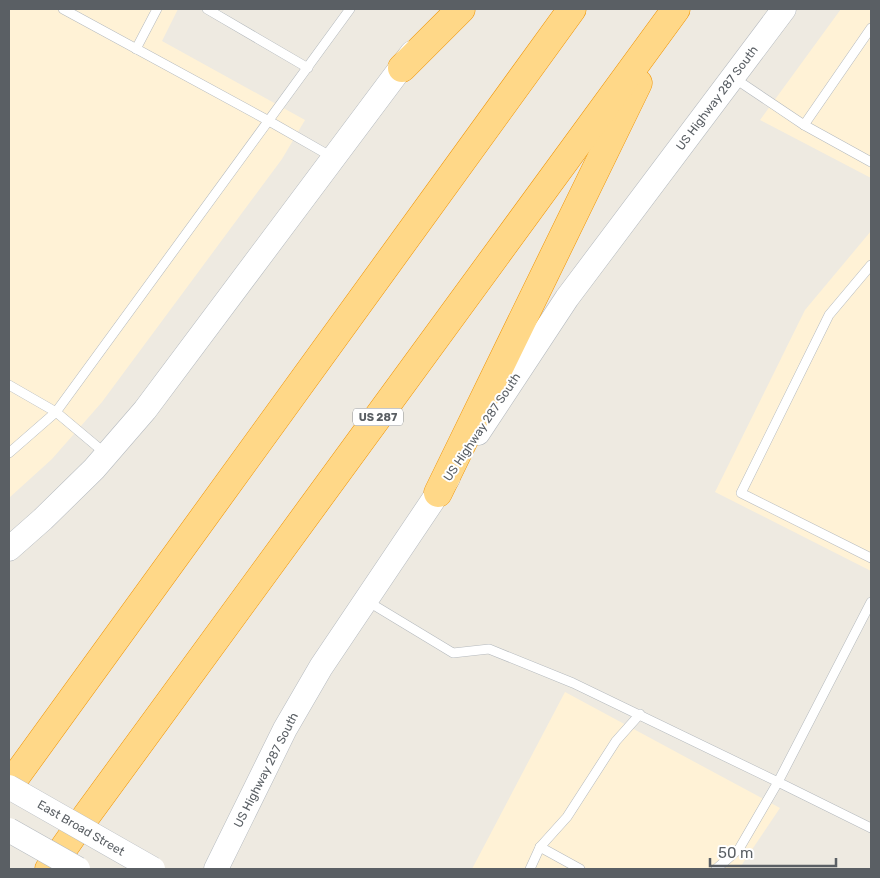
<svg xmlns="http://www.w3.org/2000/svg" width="880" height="878" font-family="Rubik,sans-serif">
<rect width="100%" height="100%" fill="#eeeae1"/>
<!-- commercial -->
<g fill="#fff2d6">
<polygon points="9,9 178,9 162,41 305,120 282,159 102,402 52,459 9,498"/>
<polygon points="841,9 871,9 871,178 760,120"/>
<polygon points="871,231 871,571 715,492 805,310"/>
<polygon points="565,692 780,808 739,869 472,869"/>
</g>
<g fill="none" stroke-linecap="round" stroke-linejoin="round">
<!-- lane casing -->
<g stroke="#b4b9bd" stroke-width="10">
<g id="lane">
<polyline points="63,9 269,121 332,157"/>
<polyline points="207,9 308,68"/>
<polyline points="136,49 157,9"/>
<polyline points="734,78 804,125 871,28"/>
<polyline points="804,125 871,162"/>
<polyline points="871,265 829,315 741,493 871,558"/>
<polyline points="9,385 56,412 106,454"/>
<polyline points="9,453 56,412 350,9"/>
<polyline points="367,601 453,653 489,649 573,683 778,782 739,849 716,869"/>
<polyline points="871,602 778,782 871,828"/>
<polyline points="540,847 580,869"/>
<polyline points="530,869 540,847 567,817 616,741 640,714"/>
</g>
</g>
<!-- secondary casing -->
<g stroke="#b5babf" stroke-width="25">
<g id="secondary">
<polyline points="478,433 567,298 784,9"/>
<polyline points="9,549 43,519 94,469 145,410 412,53"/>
<polyline points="216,869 285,729 321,667 448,478"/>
</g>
</g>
<!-- highway casing -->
<g stroke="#f09300" stroke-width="29">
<g id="highway">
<polyline points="402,68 461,9"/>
<polyline points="438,493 638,83"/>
<polyline points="9,786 572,9"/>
<polyline points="49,869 87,815 676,9"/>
</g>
</g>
<!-- lane -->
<use href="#lane" stroke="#fff" stroke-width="9"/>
<!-- secondary -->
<use href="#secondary" stroke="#fff" stroke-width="24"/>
<!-- highway -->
<use href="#highway" stroke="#ffd888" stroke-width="28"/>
<!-- secondary-bridge casing -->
<g stroke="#b5babf" stroke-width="25" stroke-linecap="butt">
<g id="secondary-bridge">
<polyline points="9,787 153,869"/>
<polyline points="9,830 78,869"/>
</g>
</g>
<!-- secondary-bridge -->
<use href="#secondary-bridge" stroke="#fff" stroke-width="24"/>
</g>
<g text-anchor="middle" stroke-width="4" stroke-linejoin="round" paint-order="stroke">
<!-- shield labels -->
<rect fill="#fff" stroke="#8c8f92" stroke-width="1" x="353" y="408.5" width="50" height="17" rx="4"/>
<g font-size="11" font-weight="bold" fill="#5a5f64">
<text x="378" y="421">US 287</text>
</g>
<!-- street labels -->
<g font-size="12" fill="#5a5f64" stroke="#fff">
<text transform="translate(717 98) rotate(-53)" y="4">US Highway 287 South</text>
<text transform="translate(482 427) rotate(-56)" y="4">US Highway 287 South</text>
<text transform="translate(266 770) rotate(-63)" y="4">US Highway 287 South</text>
<text transform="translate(81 828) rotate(30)" y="4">East Broad Street</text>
</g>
</g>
<!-- border -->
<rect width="880" height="878" fill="none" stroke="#5a5f64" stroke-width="20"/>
<!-- scale -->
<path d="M710 858v8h126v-8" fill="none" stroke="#5a5f64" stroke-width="2.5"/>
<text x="718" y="858" font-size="15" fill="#5a5f64" stroke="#ffffff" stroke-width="4" paint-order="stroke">50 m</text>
</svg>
